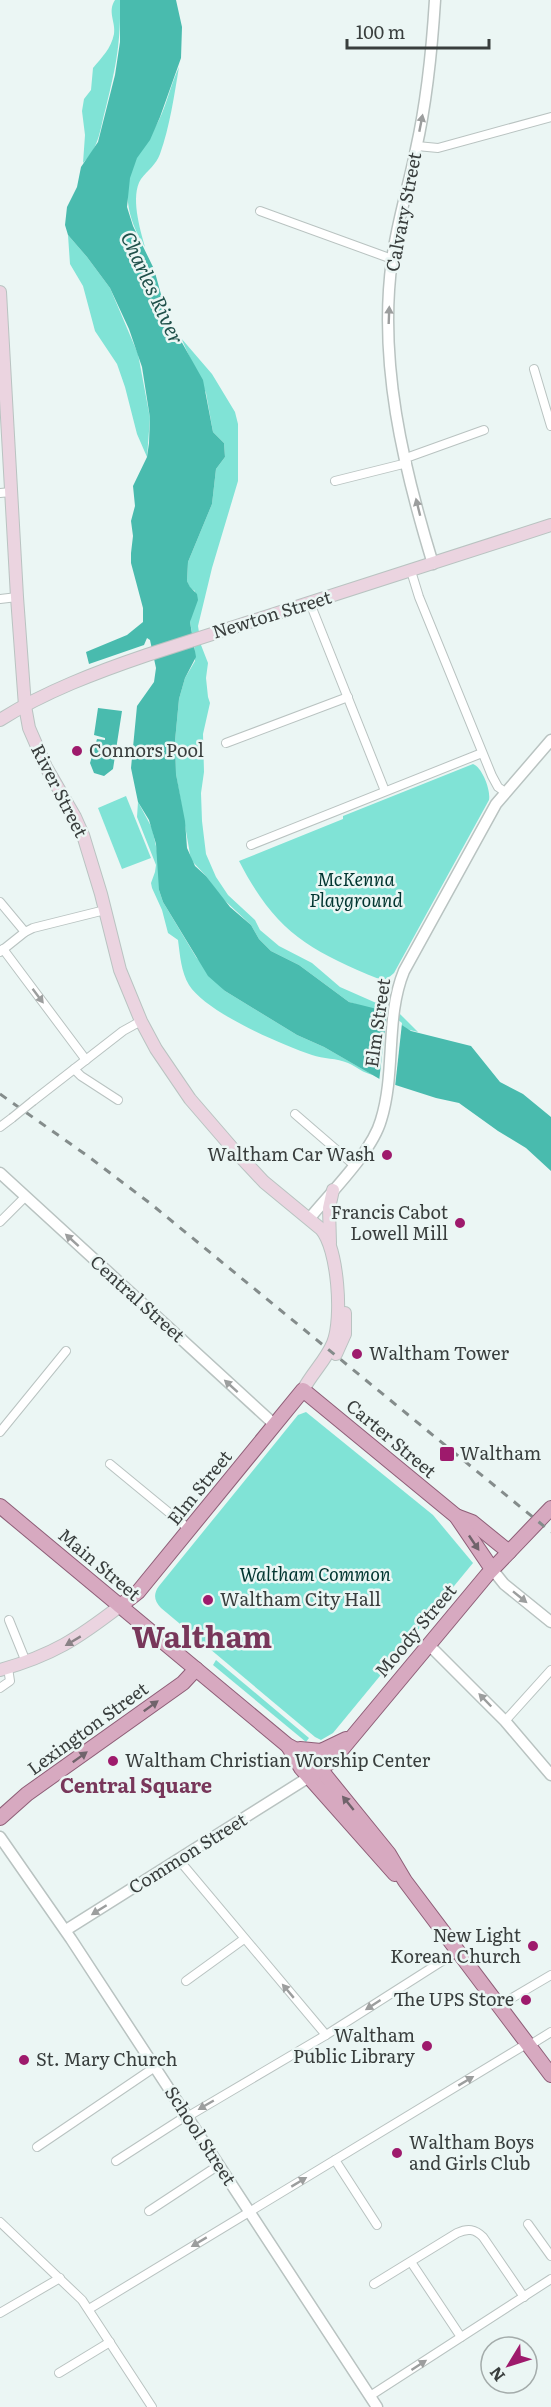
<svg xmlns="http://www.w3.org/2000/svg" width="551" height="2407" font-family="Literata,serif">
<rect width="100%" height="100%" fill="#ebf6f4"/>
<!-- green -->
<g fill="#80e3d6">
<path d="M115,0h5c1,42 -4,67 -14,107 -6,21 -6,40 -23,56l2,-28 -3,-24 2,-12 7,-9 2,-22c9,-11 18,-19 21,-34 2,-12 -7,-22 1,-34z"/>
<path d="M179,67c-5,29 -9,59 -19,87 -4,11 -12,16 -19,25 -11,17 -1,50 4,68 -18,-28 -25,-61 -7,-92 8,-12 15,-23 21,-35 8,-17 12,-36 20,-53z"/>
<polygon points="68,235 87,257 110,288 138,354 150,418 147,457 137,434 125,387 117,364 95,331 83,286 70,264"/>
<polygon points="181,338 212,374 235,412 238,424 238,481 212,568 198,626 201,645 208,663 206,678 208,697 210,703 203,734 204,772 201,793 202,821 206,854 216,877 228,895 255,920 260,930 279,946 312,963 340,987 399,1013 418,1032 406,1029 386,1014 349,1002 299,965 271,951 259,939 251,925 221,897 206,876 191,860 176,774 175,741 179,699 185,678 195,661 195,648 190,622 195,591 190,588 187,581 188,562 212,504 216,469 225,457 224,443 213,432 206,393"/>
<path d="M473,764c9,3 18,26 16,36l-95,173 -7,6h-8c-71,-29 -104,-48 -140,-118l104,-42v-3z"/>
<polygon points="126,796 151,858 122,869 98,808"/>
<path d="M138,802l14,26 7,32v30l4,12 33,55 29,34 72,44 27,12 49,28c-10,-2 -16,-8 -25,-12 -11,-5 -25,-4 -36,-8 -32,-11 -105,-42 -123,-70 -8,-13 -9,-30 -11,-45l-10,-7 -6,-23 -10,-22 -1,-5 4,-11 1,-7 -19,-48z"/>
<path d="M306,1412l127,103 40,48 -140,170 -12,7 -6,-3 -154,-129c-7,-7 -8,-14 -2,-22l139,-171z"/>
<polygon points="216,1660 309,1738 306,1742 213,1665"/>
</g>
<!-- water -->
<g fill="#49bbae">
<polygon points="120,0 176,0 182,27 181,58 160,117 150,140 137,158 130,178 127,207 133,226 154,269 167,316 203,380 213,432 224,443 225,457 216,469 212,504 188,562 187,581 190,587 197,594 198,600 190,622 196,657 185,678 179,699 175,741 176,774 185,821 187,848 195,866 206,876 230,907 251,925 259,939 271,951 299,965 349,1002 377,1009 411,1031 471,1046 500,1082 523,1094 551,1117 551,1171 526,1148 498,1131 459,1103 436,1098 383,1081 324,1047 297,1035 225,991 208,976 163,902 159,890 156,844 149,820 138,802 131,768 137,706 154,682 156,668 150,640 147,638 144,645 89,664 86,652 127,635 143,622 143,608 131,563 131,553 133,536 131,521 135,506 133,486 147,457 149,443 150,418 142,367 129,329 110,288 87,257 68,235 65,225 67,207 77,187 81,167 98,142 115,75 120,42"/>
<polygon points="98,708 122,711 113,769 104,776 94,773 90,763 97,739 105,740 105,738 94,735"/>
</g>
<!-- pier -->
<polygon fill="#ebf6f4" points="387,1011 402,1023 395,1087 379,1082"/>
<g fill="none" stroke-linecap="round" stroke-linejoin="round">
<!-- minor casing -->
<g stroke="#b9c3c1" stroke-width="10">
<g id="minor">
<polyline points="417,146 438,148 551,117"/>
<polyline points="260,211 392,259"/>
<polyline points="534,369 551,426"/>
<polyline points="406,458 484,430"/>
<polyline points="335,481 407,463"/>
<polyline points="0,493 11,492"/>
<polyline points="411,571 419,597 492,776 498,787 505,792"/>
<polyline points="0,599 17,597"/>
<polyline points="310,603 385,791"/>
<polyline points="226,743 348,697"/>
<polyline points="251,845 482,753"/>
<polyline points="0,902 25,932"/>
<polyline points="3,949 86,1060"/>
<polyline points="0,952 25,932 33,928 105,910"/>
<polyline points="74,1069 81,1076 118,1100"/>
<polyline points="33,1101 123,1031 141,1021"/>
<polyline points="295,1114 354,1165"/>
<polyline points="0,1127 12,1118"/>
<polyline points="0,1222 25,1197"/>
<polyline points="0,1432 66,1351"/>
<polyline points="110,1464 189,1529"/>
<polyline points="9,1620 26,1662"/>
<polyline points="0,1688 10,1681 8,1668"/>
<polyline points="505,1721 551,1670"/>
<polyline points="179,1860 326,2035"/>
<polyline points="186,1981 244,1939"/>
<polyline points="500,2005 551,1975"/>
<polyline points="530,2045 551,2032"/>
<polyline points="187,2117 326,2035 458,1951"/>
<polyline points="37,2147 155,2067"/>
<polyline points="335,2160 377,2225"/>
<polyline points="116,2161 186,2116"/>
<polyline points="149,2211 219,2165"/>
<polyline points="0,2222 82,2300 152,2407"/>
<polyline points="528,2224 551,2256"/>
<polyline points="411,2262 461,2337"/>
<path d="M374,2284l83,-51c11,-5 18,-4 26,4l41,60"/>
<polyline points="89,2309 528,2043"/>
<polyline points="0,2313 60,2278"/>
<polyline points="59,2373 110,2342"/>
<polyline points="370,2396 551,2279"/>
</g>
</g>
<!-- tertiary casing -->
<g stroke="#b9c3c1" stroke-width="13">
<g id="tertiary">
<path d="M433,564c-30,-98 -55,-202 -41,-304 5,-38 17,-75 24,-111 11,-49 16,-100 19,-149"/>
<polyline points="0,1173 275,1425"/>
<path d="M309,1219c22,-27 63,-67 72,-99 15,-48 4,-103 23,-149l92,-167 55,-64"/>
<polyline points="492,1569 504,1584 551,1622"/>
<polyline points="428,1644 505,1721 551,1775"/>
<polyline points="0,1837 71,1939 377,2407"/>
<polyline points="66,1930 309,1777"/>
</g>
</g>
<!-- secondary casing -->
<g stroke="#b9c3c1" stroke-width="14">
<g id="secondary">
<path d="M0,292l17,305 8,109 4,22 17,39 29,50 8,18 18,59 19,76 21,51 15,28 34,50 44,51 30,32 57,47c17,19 22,90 12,114 -7,17 -21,30 -30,47"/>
<path d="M0,720c44,-28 97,-48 147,-65l404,-130"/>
<polyline points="330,1243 329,1208 333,1190"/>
<polyline points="336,1354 345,1334 345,1313"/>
<path d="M0,1670c53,-15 77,-31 120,-64"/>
</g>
</g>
<!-- primary casing -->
<g stroke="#8e5e77" stroke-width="16">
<g id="primary">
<polyline points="0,1506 287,1745 307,1756 321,1770 389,1854 405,1881 551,2075"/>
<polyline points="456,1516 472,1522 509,1552"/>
<polyline points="120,1606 138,1592 303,1390 456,1516 492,1569"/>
<polyline points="288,1746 301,1768 395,1874"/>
<polyline points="300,1749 321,1751 346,1739"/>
<polyline points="309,1777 333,1760 487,1575 551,1508"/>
<polyline points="0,1818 27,1794 183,1683 196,1669"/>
</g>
</g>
<!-- minor -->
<use href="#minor" stroke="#fff" stroke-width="8"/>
<!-- tertiary -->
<use href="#tertiary" stroke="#fff" stroke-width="10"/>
<!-- secondary -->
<use href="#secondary" stroke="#ebd4e0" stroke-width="12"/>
<!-- primary -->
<use href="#primary" stroke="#d7a9c0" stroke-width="14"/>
<!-- rail -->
<polyline stroke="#848c8b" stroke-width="3" stroke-dasharray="8 8" stroke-linecap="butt" points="0,1094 89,1157 151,1204 551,1532"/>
<!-- minor-bridge casing -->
<g stroke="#b9c3c1" stroke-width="10" stroke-linecap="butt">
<polyline id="minor-bridge" points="12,1118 33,1101"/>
</g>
<!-- minor-bridge -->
<use href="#minor-bridge" stroke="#fff" stroke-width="8"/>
</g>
<!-- one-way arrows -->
<defs><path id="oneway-solid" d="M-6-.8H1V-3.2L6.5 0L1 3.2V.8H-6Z" transform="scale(1.5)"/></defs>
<g fill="#9c9e9e">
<use href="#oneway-solid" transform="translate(421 123) rotate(-79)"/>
<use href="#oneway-solid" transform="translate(389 315) rotate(-88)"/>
<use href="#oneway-solid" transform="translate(418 507) rotate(-104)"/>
<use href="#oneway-solid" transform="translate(38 996) rotate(53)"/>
<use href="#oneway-solid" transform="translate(72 1240) rotate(-138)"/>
<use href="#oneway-solid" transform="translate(231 1386) rotate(-138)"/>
<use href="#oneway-solid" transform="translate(520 1597) rotate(39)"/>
<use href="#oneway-solid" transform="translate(485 1700) rotate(-134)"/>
<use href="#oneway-solid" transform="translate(99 1910) rotate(148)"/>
<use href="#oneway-solid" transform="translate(288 1991) rotate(-130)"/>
<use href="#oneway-solid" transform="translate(373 2005) rotate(147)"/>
<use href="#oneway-solid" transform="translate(466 2081) rotate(-31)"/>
<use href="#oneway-solid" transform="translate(206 2105) rotate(150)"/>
<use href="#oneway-solid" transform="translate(299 2182) rotate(-31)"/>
<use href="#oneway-solid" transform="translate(199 2242) rotate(149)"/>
<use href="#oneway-solid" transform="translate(419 2365) rotate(-33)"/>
</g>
<g fill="#70636b">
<use href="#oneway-solid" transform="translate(474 1543) rotate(56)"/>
<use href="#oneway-solid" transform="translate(151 1706) rotate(-36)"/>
<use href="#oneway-solid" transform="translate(80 1757) rotate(-36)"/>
<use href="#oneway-solid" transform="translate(348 1803) rotate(-129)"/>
</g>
<use fill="#898286" href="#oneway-solid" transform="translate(73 1641) rotate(149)"/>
<!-- markers -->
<g fill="#9e1a6c" stroke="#ebf6f4" stroke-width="2">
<circle cx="77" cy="751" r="6"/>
<circle cx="387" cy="1155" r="6"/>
<circle cx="460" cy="1223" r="6"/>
<circle cx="357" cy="1354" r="6"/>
<rect x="439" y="1446" width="16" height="16" rx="3"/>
<circle cx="208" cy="1600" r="6"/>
<circle cx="113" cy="1761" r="6"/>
<circle cx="533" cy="1946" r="6"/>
<circle cx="526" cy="2000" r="6"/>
<circle cx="427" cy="2046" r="6"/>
<circle cx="24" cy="2060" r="6"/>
<circle cx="397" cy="2153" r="6"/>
</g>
<g text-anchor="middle" stroke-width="5" stroke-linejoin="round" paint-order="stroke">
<!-- street labels -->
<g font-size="18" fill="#393e3d" stroke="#ebf6f4">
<text transform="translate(404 212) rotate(-79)" y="6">Calvary Street</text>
<text transform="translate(272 615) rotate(-17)" y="6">Newton Street</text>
<text transform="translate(59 791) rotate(63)" y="6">River Street</text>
<text transform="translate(378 1023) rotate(-82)" y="6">Elm Street</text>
<text transform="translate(137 1299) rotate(42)" y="6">Central Street</text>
<text transform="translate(391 1439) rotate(40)" y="6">Carter Street</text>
<text transform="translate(200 1488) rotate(-51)" y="6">Elm Street</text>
<text transform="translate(99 1565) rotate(40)" y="6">Main Street</text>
<text transform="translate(416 1631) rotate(-50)" y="6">Moody Street</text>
<text transform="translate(88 1729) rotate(-36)" y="6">Lexington Street</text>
<text transform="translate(188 1854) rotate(-32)" y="6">Common Street</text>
<text transform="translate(200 2136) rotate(57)" y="6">School Street</text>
</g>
<!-- poi labels -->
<g font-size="18" fill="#393e3d" stroke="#ebf6f4" text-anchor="start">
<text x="89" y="757">Connors Pool</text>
<text x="375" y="1161" text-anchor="end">Waltham Car Wash</text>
<text x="448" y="1219" text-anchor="end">Francis Cabot<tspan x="448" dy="21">Lowell Mill</tspan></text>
<text x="369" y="1360">Waltham Tower</text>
<text x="460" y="1460">Waltham</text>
<text x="220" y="1606">Waltham City Hall</text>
<text x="125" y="1767">Waltham Christian Worship Center</text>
<text x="521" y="1942" text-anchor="end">New Light<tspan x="521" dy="21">Korean Church</tspan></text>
<text x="514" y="2006" text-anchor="end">The UPS Store</text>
<text x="415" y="2042" text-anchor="end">Waltham<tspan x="415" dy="21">Public Library</tspan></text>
<text x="36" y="2066">St. Mary Church</text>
<text x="409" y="2149">Waltham Boys<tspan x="409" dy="21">and Girls Club</tspan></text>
</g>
<!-- park labels -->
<g font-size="18" font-style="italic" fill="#003530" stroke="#ebf6f4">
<text x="356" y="886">McKenna<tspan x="356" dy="21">Playground</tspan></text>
<text x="315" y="1581">Waltham Common</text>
</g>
<!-- water labels -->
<g font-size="20" font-style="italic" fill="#1f504a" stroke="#ebf6f4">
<text transform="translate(152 288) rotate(65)" y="7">Charles River</text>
</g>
<!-- neighbourhood labels -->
<g font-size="20" font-weight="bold" fill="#78375a" stroke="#ebf6f4">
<text x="136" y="1793">Central Square</text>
</g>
<!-- town labels -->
<g font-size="30" font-weight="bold" fill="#78375a" stroke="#ebf6f4">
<text x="202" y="1648">Waltham</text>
</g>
</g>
<!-- north arrow -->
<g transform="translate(509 2365) rotate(232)"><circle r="28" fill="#ebf6f4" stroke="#a4acab" stroke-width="1.5"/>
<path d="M0-4.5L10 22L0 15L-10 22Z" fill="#9e1a6c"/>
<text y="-9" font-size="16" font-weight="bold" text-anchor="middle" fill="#393e3d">N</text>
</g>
<!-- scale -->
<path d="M347 39v9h142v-9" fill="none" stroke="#393e3d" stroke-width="3"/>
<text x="356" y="39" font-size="18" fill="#393e3d" stroke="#ebf6f4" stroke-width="4.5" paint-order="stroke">100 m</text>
</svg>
